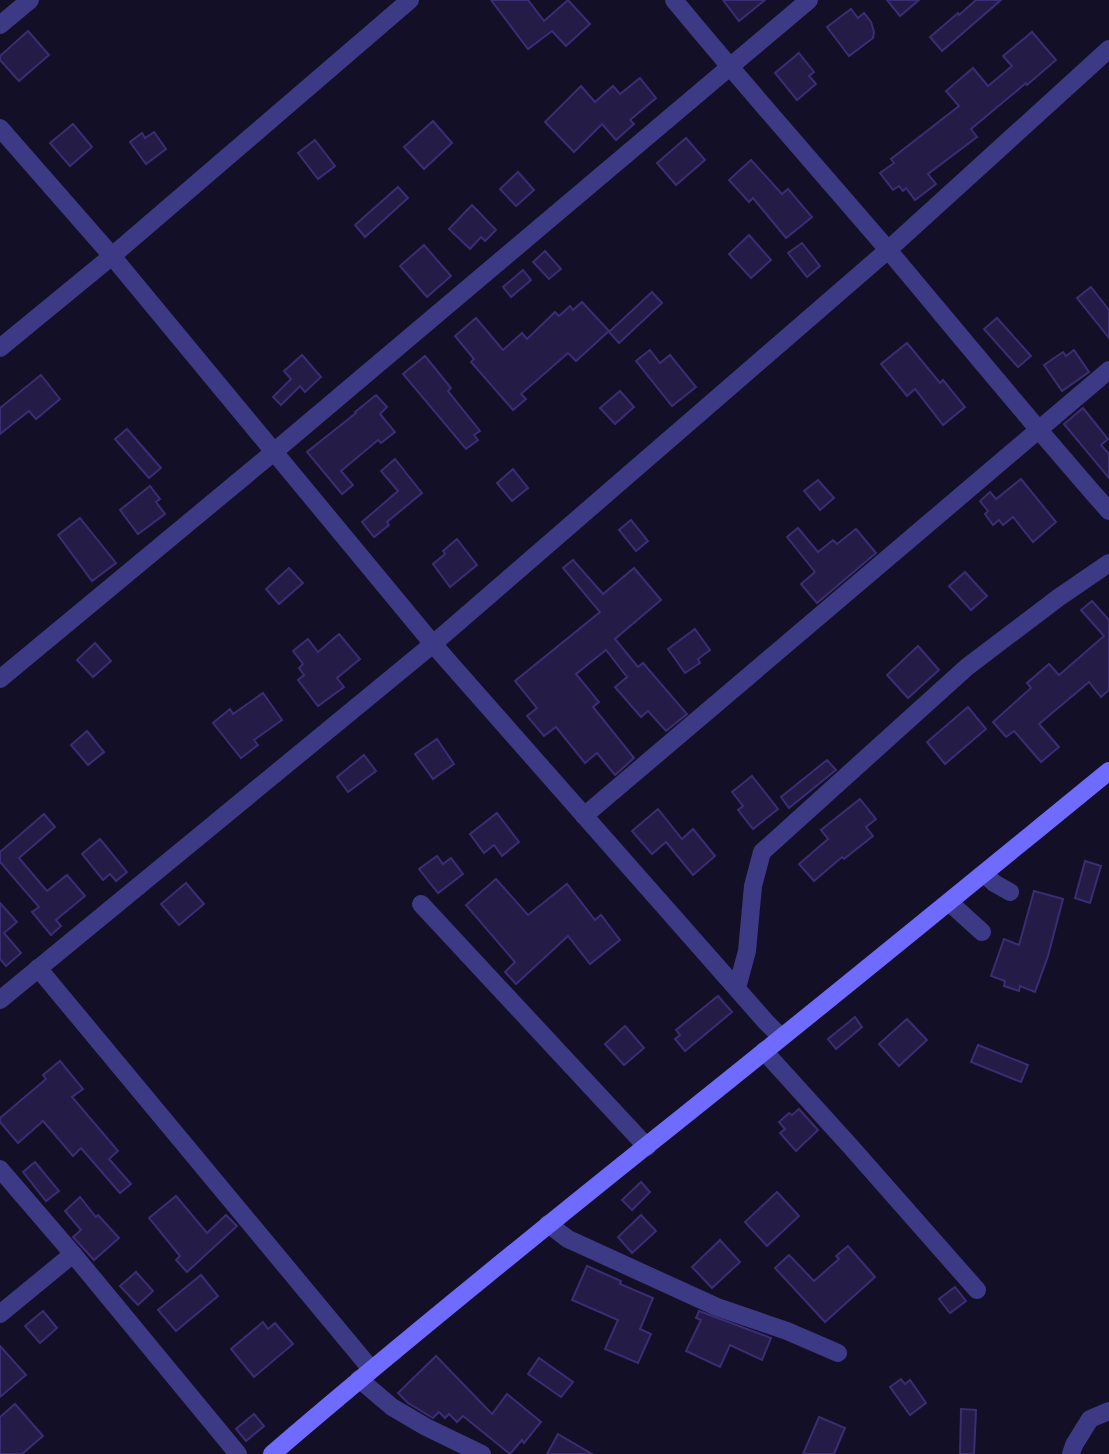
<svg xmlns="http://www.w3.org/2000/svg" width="1109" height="1454" font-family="'DM Sans',sans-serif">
<rect width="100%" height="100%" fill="#130f26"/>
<!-- building -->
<g fill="#241b47" stroke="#3b2d73" stroke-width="2">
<polygon points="491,0 528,0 544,21 568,0 590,24 566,46 552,31 528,49"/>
<polygon points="723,0 765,0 739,21"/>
<polygon points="887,0 919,0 900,16"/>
<polygon points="976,0 1001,0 942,51 930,37 958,13 959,15"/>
<polygon points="851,9 858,18 864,13 871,22 874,32 873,38 849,56 827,27"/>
<polygon points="28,31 49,55 19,81 0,60 0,56"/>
<polygon points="1032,32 1056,60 1027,85 1026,83 971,129 977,137 928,174 936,184 915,200 906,188 903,191 899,186 893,190 880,173 894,163 891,159 959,106 946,91 973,68 988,86 1012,66 1003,56"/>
<polygon points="799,53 814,72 809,76 816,84 797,100 775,73"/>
<polygon points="640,78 656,98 630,120 634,124 616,140 602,124 574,152 545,122 581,86 595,102 613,86 620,94"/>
<polygon points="433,121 452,143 424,169 404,147"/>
<polygon points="73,124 92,147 70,166 50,143"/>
<polygon points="154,132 166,149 146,164 130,142 142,133 145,138"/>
<polygon points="686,138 705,160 676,185 657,163"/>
<polygon points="315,140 335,166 318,179 298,153"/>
<polygon points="751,160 782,194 788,189 812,217 786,238 753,198 749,202 729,180"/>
<polygon points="518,172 534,190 516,206 500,189"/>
<polygon points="398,187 408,198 365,237 355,225"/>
<polygon points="472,205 496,230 485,241 481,237 470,249 449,229"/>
<polygon points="749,235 771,260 751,278 729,254"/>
<polygon points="802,243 820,266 807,277 788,253"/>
<polygon points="424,245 451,276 427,297 400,266"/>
<polygon points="545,251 561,269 549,279 533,262"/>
<polygon points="523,270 531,280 511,297 503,287"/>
<polygon points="1091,287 1109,310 1109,338 1077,298"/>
<polygon points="652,292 662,303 619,343 609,332"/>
<polygon points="582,302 609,331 576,361 568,353 521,394 526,399 513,410 471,362 474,359 455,336 476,318 503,350 522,333 527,339 555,312 559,316 570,306 573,310"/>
<polygon points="997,318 1031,356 1018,367 984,329"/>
<polygon points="907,343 940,383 943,380 965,407 943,425 915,389 907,396 881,364"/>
<polygon points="650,350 660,363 670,355 696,387 672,406 636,361"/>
<polygon points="1074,350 1089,372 1062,391 1044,365 1063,352 1066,356"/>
<polygon points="302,355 321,377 305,392 300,386 281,405 273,397 291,379 284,371"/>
<polygon points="425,356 451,388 448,391 480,431 474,435 478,440 466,449 403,374"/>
<polygon points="41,375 60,399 36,419 29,411 0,434 0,408"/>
<polygon points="620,391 634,407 615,424 600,408"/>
<polygon points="376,395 387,407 380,414 395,432 381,443 378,440 341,471 353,485 342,494 307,452 356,413 355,412"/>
<polygon points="1083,408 1108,439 1101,445 1109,454 1109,478 1064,424"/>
<polygon points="127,429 161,468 149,478 115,439"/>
<polygon points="395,459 422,493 387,522 389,525 374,537 362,522 398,491 381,471"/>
<polygon points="513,469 528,488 512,501 497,483"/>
<polygon points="1021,479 1056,522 1033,542 1013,517 1003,525 999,520 993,525 985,514 988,511 980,501 990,492 996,499"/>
<polygon points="818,480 834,498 820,510 804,491"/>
<polygon points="150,486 160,499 156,502 165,514 138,534 120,510"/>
<polygon points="80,518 116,563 92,581 58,535"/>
<polygon points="631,520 648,541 636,551 619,530"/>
<polygon points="798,528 818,552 833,540 837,544 856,529 876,553 817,603 801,584 815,572 787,537"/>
<polygon points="457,539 477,565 450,587 433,564 445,554 443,551"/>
<polygon points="573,560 603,594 634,568 661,600 615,639 638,667 643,663 687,714 666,731 648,711 641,717 615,687 627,677 606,650 576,674 599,702 593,707 634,758 615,775 597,753 585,763 556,727 544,736 527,716 537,708 515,681 600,612 563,568"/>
<polygon points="289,568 303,583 279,604 266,589"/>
<polygon points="965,572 987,596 971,610 949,586"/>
<polygon points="1092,601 1109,620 1109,690 1101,697 1089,682 1039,724 1059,747 1041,762 1014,731 1006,737 993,722 1031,688 1027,683 1049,664 1059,675 1104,636 1081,610"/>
<polygon points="695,629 710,650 698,659 700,663 685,673 668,649"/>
<polygon points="339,634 360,659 337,678 344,687 318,706 298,680 304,675 299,668 303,664 293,651 308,639 318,652"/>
<polygon points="95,643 111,661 93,677 77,660"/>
<polygon points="918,646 939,670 908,698 887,675"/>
<polygon points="263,693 282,720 254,740 258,745 241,758 213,723 230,709 233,714"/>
<polygon points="968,707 986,729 945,764 927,742"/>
<polygon points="87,731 104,752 88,765 71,745"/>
<polygon points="437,739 454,764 433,779 415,754"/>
<polygon points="364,755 376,771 348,792 337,777"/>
<polygon points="827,760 836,770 789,808 781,797"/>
<polygon points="752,776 778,809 753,829 738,810 743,806 732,792"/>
<polygon points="860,799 876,819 866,827 873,836 844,859 842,857 814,881 799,864 828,839 821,830"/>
<polygon points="658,809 682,839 693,829 715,856 693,875 666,842 652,854 632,831"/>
<polygon points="497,813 519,842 502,856 494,845 484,853 470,834"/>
<polygon points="44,814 55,827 19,858 47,891 67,875 85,896 56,920 61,926 51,935 32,912 39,907 0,862 0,852"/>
<polygon points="100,839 127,872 116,881 110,874 103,880 82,854"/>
<polygon points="437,856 443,864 451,858 463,874 438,893 419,869"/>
<polygon points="1085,861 1101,866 1090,903 1075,898"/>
<polygon points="496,879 528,915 567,884 595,920 601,915 620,940 590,964 568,936 516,984 505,972 515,962 466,905"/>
<polygon points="186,883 204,904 179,925 161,904"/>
<polygon points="1034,891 1063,899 1048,956 1035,992 1020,986 1019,991 1004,986 1005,981 991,976 1004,939 1019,945"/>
<polygon points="0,903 17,922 4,933 21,953 6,966 0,959"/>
<polygon points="718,996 732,1012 685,1051 675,1039 680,1035 676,1030"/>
<polygon points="855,1017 862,1027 836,1049 828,1039"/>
<polygon points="907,1019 927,1040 899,1066 879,1044"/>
<polygon points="625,1026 644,1048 624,1065 605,1044"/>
<polygon points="978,1045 1028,1065 1021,1082 971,1062"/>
<polygon points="60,1061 83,1089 72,1097 118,1151 109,1159 131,1184 120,1193 81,1148 73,1156 43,1121 18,1143 0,1122 0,1118 46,1079 43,1075"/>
<polygon points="799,1109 818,1130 796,1151 780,1133 785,1129 779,1122 789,1113 792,1115"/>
<polygon points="35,1162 59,1191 46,1201 23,1172"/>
<polygon points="641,1182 650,1192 632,1210 622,1200"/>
<polygon points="777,1192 799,1216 767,1246 745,1222"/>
<polygon points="176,1196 207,1233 226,1215 237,1226 187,1272 176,1260 180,1256 149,1218"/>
<polygon points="80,1197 96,1217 98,1215 119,1238 94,1260 73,1237 81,1230 65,1211"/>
<polygon points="641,1215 656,1231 632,1253 618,1237"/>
<polygon points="720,1240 740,1262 712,1288 692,1267"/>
<polygon points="848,1246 875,1277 825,1322 775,1268 789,1255 814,1281 839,1259 836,1256"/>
<polygon points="587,1266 621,1281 620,1284 653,1298 640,1329 651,1334 638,1363 605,1349 618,1320 572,1300"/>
<polygon points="136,1272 153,1291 138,1305 120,1286"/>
<polygon points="201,1275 218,1296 176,1331 158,1310"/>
<polygon points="955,1287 966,1301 950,1313 939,1299"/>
<polygon points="43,1311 57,1328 40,1343 25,1326"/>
<polygon points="699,1311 771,1338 762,1360 730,1345 720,1367 686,1351 701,1320 696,1318"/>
<polygon points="263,1322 268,1329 275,1323 293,1344 254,1377 231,1349"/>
<polygon points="0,1346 26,1375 0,1397"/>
<polygon points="436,1356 492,1414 507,1394 541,1422 524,1443 522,1440 510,1454 463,1416 457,1422 449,1414 445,1418 439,1412 433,1418 408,1403 398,1393"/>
<polygon points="539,1358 573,1382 561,1397 528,1374"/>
<polygon points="901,1379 905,1384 910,1380 926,1403 910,1415 890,1387"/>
<polygon points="15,1404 43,1436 22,1454 0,1454 0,1417"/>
<polygon points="961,1409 976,1410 974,1454 960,1454"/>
<polygon points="254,1414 264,1426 246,1441 236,1429"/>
<polygon points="819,1417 845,1428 834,1454 803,1454"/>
<polygon points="558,1434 592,1454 547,1454"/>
</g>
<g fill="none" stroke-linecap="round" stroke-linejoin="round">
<!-- street -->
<g stroke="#3d3a85" stroke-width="18">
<path d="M674,0c70,85 143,167 215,251 73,87 145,175 220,260"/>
<polyline points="0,25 30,0"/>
<polyline points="0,128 112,256 433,644 766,1022 781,1037"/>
<polyline points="0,348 112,256 410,0"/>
<polyline points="0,679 275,451 809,0"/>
<polyline points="584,816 1109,370"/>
<polyline points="984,873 994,883 1010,892"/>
<polyline points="949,902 982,932"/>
<polyline points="421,904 647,1147"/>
<polyline points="38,968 371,1369"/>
<polyline points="737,988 747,951 753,886 762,852 967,667 1058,598 1109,563"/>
<polyline points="0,1000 433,644 888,250 1109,49"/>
<polyline points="764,1051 851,1147 977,1290"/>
<polyline points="0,1169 73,1254 238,1454"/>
<polyline points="548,1224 568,1239 717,1307 787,1331 838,1353"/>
<polyline points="0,1314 73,1254"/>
<polyline points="359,1379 392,1407 426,1427 482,1454"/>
<polyline points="1071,1454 1074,1445 1090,1419 1109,1411"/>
</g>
<!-- secondary -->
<path stroke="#6f6bff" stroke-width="18" d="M272,1454c122,-105 247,-206 373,-307 156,-124 310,-250 464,-376"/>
</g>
</svg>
